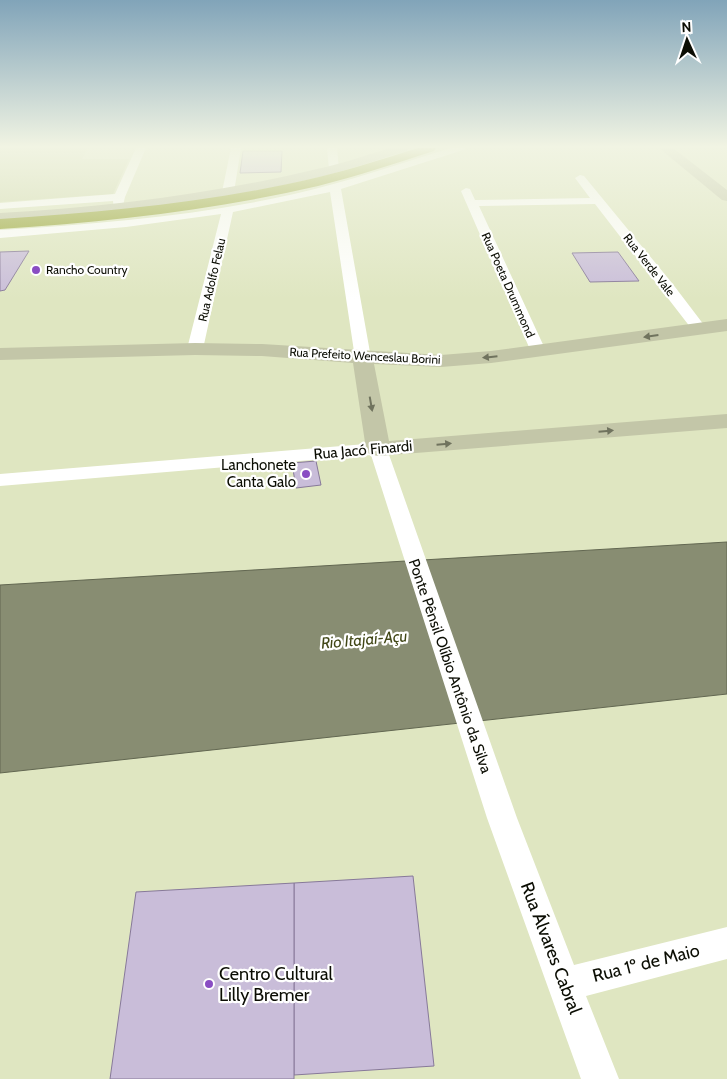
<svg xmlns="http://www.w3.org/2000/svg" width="727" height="1079" font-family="Cabin,sans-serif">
<rect width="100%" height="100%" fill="#dfe6c1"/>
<!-- built -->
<polygon fill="#d2daae" points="0,148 88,148 82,159 129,159 113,194 0,202"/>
<!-- water -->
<polygon fill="#888d72" stroke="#626751" points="727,542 727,694 0,773 0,585"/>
<!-- building -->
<g fill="#c9bdd9" stroke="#877999">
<polygon points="243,151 282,151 281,172 240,173"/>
<polygon points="29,251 5,290 0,291 0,252"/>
<polygon points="618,252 639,281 590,282 572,253"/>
<polygon points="316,461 321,485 296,488 292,463"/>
<polygon points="413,876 434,1066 294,1075 294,883"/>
<polygon points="294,883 294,1079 110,1079 136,892"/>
</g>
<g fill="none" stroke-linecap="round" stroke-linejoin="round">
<!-- street -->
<g fill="#fff" fill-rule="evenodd">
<polygon points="136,148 146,148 125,197 122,210 114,210 113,201 0,209 0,203 115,194"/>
<polygon points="231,148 241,148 234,192 228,195 222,192"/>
<polygon points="327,148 337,148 339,169 338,171 334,172 329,169"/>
<path d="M451,148h14l-2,2 -122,39 30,169 -2,3h-12l-2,-3 -25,-166 -97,20 -30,137 -2,3h-12l-2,-3 34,-135 -95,13 -126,11v-8c98,-6 198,-14 294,-36 53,-12 104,-30 157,-46z"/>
<polygon points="580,175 584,176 672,283 707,329 704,332 694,332 595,204 479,206 546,351 544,354 532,354 461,191 466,188 470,189 475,200 590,198 575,178"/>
<polygon points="378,443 385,445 387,449 517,818 574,965 727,927 727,959 586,996 619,1079 581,1079 487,818 371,455 0,486 0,474"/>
</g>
<!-- secondary -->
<g fill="#c3c6a8" fill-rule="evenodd">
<path d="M390,148h19l-2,3c-29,8 -57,19 -87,26 -105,25 -212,38 -320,46v-10c107,-6 213,-19 317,-44 25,-5 49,-14 73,-21z"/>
<polygon points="659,148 673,148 727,190 727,201 722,200"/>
<polygon points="727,319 727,331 491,363 441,367 374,364 389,441 727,414 727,428 378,456 369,454 366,449 353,363 262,356 195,355 0,360 0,348 195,343 262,344 441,355 491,351"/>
</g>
<!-- highway -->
<path fill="#96a332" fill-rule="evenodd" d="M418,148h18l-2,3c-38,12 -76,25 -116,35 -104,24 -211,36 -318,43v-10c107,-7 215,-17 319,-42 34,-8 66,-19 99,-29z"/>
</g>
<!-- one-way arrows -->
<defs><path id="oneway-solid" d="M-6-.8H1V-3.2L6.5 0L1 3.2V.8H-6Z" transform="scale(1.25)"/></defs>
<g fill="#70735e">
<use href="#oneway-solid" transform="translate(651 336) rotate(172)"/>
<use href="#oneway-solid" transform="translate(490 357) rotate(174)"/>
<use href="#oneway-solid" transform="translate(371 404) rotate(80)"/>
<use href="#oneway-solid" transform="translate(606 431) rotate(-5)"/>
<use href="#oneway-solid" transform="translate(444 444) rotate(-5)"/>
</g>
<!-- sky -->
<linearGradient id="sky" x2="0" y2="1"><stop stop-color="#81a4b9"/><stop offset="0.49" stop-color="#f1f4e3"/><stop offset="1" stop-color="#f1f4e3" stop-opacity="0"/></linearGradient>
<rect width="727" height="299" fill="url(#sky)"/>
<!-- markers -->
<g fill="#894dc3" stroke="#fff" stroke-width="2">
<circle cx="36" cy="270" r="5"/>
<circle cx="306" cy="474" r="5"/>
<circle cx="209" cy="984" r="5"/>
</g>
<g text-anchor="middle" stroke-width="4.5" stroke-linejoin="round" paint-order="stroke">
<!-- far-street labels -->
<g font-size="12" fill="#0b0d03" stroke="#fff">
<text transform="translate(649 265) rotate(52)" y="4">Rua Verde Vale</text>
<text transform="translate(212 280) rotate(-77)" y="4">Rua Adolfo Felau</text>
<text transform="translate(508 285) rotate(66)" y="4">Rua Poeta Drummond</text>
<text transform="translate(365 356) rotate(3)" y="4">Rua Prefeito Wenceslau Borini</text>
</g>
<!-- far-poi labels -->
<g font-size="12" fill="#0b0d03" stroke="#fff" text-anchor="start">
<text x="46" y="274">Rancho Country</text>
</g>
<!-- street labels -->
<g font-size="15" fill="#0b0d03" stroke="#fff">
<text transform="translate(363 450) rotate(-5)" y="5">Rua Jacó Finardi</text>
<text transform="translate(450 666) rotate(71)" y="5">Ponte Pênsil Olíbio Antônio da Silva</text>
</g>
<!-- poi labels -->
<g font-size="15" fill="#0b0d03" stroke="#fff" text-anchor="end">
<text x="296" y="470">Lanchonete<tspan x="296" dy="17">Canta Galo</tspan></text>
</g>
<!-- water labels -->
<g font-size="16" font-style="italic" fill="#414716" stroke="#fff">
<text transform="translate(364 639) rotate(-5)" y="6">Rio Itajaí-Açu</text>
</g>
<!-- near-street labels -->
<g font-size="18" fill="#0b0d03" stroke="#fff">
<text transform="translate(551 948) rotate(69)" y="6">Rua Álvares Cabral</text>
<text transform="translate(646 963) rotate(-14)" y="6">Rua 1º de Maio</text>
</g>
<!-- near-poi labels -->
<g font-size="18" fill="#0b0d03" stroke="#fff" text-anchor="start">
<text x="219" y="980">Centro Cultural<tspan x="219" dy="21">Lilly Bremer</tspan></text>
</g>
</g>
<!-- north arrow -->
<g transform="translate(687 40) rotate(357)" stroke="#ffffff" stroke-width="4" paint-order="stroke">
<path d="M0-4L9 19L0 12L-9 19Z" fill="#0b0d03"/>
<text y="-8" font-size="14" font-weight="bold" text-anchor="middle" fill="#0b0d03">N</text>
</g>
</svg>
